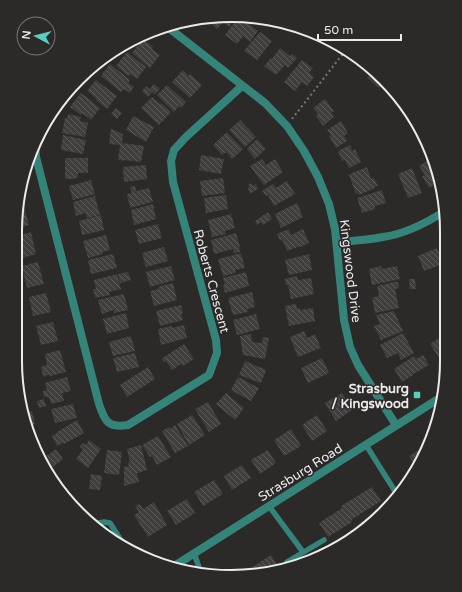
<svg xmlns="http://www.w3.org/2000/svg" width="462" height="592" font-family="'Varela Round',sans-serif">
<defs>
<pattern id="building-back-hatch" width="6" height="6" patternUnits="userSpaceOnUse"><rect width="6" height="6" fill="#413e3e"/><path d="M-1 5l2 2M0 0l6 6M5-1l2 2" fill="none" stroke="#5d5a5a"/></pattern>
</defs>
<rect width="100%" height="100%" fill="#2c2929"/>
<!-- building -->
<g fill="url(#building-back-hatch)">
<polygon points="207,17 210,17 235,19 229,27 223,22 217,29 205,19"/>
<polygon points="237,19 243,19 258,31 250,42 243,36 237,44 225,35"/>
<polygon points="260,32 272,41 257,60 244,51"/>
<polygon points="143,39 153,47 152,49 160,55 150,68 132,53"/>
<polygon points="280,48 290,56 292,54 297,58 288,68 285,65 276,75 264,66 271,58 272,59"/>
<polygon points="127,52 146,67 137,79 130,74 128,76 116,66"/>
<polygon points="348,53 349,53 362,59 370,68 368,71 358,64 360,62"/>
<polygon points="302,60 313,68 309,73 314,77 307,86 302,82 295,91 284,82"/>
<polygon points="110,64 130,80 128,83 134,87 130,93 124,89 121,92 101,76"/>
<polygon points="183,70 189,76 190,74 202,85 190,98 172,82"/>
<polygon points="372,71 383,83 379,88 367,78"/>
<polygon points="96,80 117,96 107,109 96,100 97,99 87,91"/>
<polygon points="154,84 160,89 155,94 149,89"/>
<polygon points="167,85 186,102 181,108 179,106 174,112 157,95"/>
<polygon points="146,86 152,92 148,97 142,91"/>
<polygon points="81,93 100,108 91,120 82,113 81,115 70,107"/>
<polygon points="152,97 160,104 161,103 171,112 159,125 141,108"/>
<polygon points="325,99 334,111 331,113 334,117 323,126 316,116 318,114 313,108"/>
<polygon points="116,108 122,113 117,119 111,114"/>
<polygon points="68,114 81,117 80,121 88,123 85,137 62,133 65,118 67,119"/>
<polygon points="133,116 154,127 146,142 126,130"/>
<polygon points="240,120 256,137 245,147 229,130"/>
<polygon points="341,121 348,133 344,136 347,141 336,148 329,136 331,135 327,130"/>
<polygon points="111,129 123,134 122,143 144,146 141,162 124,160 124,161 118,160 120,145 109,144"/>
<polygon points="227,132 243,149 232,159 226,152 222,155 213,145"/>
<polygon points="63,135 86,140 83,154 61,150"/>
<polygon points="257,139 266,149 255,159 247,149"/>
<polygon points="350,145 352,151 355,149 361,162 349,168 345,160 342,161 338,151"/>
<polygon points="201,155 224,159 221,174 199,170"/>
<polygon points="65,158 88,158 88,173 78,173 78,177 74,179 65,179"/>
<polygon points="431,158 436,165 440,181 429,188 422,176 425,175 419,166"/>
<polygon points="262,159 266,165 275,159 283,172 264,185 250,166"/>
<polygon points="146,165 147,179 124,182 123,167"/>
<polygon points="367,167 371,179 374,178 378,186 374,187 375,188 359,195 358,193 356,194 349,175 351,175 350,174"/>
<polygon points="412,168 422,193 408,198 398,174"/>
<polygon points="223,178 225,193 202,196 200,181"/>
<polygon points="91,180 95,194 73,200 69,186"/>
<polygon points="287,181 295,194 274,206 268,195 266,196 262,191 273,184 276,188"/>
<polygon points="251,183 253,186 256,184 258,189 250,194 248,189 249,188 248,185"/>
<polygon points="135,186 136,191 149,188 153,202 130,208 127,194 132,193 130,187"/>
<polygon points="382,190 386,203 375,206 375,209 362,213 357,198"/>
<polygon points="226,195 228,209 206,213 204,198"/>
<polygon points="95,196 100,215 87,218 86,213 76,216 73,202"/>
<polygon points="23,203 29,225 15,229 15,217 18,205"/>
<polygon points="297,203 303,217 281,228 275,214"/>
<polygon points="153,204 156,219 134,225 131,210"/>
<polygon points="268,212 272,219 263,225 261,222 257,225 255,221"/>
<polygon points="231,214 235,228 225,231 226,234 212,237 208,220"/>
<polygon points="101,215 104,230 82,235 79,221"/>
<polygon points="158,224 162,238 139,244 135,230"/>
<polygon points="289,229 291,235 303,229 309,243 300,247 300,246 287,251 282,239 280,241 277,234"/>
<polygon points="31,232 36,254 20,259 15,237"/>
<polygon points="236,233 240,247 239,248 240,252 234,253 233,249 214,254 211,240"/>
<polygon points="106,235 110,250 102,252 103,254 88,258 83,241"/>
<polygon points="164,247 168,261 146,267 142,253"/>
<polygon points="437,248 443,264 424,271 418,256"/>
<polygon points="241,253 245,268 235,270 236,273 223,276 218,259"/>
<polygon points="113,254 117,268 91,274 88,260"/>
<polygon points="309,254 312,270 289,275 285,260"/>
<polygon points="38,262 44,284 27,288 22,266"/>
<polygon points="171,266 175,280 150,287 146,272"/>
<polygon points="381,266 382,269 397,266 400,279 372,285 369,269"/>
<polygon points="128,272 131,280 120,283 118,274"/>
<polygon points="246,272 249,286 225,293 223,285 225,284 223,278"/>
<polygon points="117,274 121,289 109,292 110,295 95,298 93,289 96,289 94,280"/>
<polygon points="297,276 298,280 311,278 314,294 291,299 288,285 286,285 285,279"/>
<polygon points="409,279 415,279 416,289 410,289"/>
<polygon points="394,282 398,282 399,288 395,289 399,308 375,313 372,298 379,296 377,286"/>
<polygon points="173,283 177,300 154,306 150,291 159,289 158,287"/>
<polygon points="252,292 255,307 247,309 248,312 233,315 228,298"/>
<polygon points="46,293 51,312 33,316 29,297"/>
<polygon points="124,294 128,310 114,313 114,310 102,314 98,300"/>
<polygon points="296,304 297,309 300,308 300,310 313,308 315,321 289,326 285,306"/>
<polygon points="181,305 183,313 181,314 183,320 160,326 156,311"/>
<polygon points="394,311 403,331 381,340 374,326 380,324 376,315"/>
<polygon points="126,313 129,328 107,334 103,319"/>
<polygon points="256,314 260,329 237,335 233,320"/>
<polygon points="53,322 58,341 41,345 36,326"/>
<polygon points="184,325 187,338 161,345 158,329 171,326 172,328"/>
<polygon points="304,331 307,338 315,334 321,348 298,357 290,337"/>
<polygon points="403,333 414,353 401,360 398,353 387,358 380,345"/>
<polygon points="251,334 252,342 262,343 263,337 269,338 265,359 243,355 240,336"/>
<polygon points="444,335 444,355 439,358 430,344"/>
<polygon points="131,336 135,351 113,356 109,342"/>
<polygon points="184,344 194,359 183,366 181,364 172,370 166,361 164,362 162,359 164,357"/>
<polygon points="60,350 66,372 50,376 50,375 43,376 41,367 47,365 45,354"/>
<polygon points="135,353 139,367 117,372 113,358"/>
<polygon points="423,355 429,365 413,374 413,375 402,382 394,369 414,356 416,359"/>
<polygon points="322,358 329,373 308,383 301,368"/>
<polygon points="245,361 266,370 261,383 239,375"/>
<polygon points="148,367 155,379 127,397 120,385"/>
<polygon points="67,377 71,391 62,393 64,401 51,404 49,397 44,397 43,391 47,390 45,383"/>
<polygon points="238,377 259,388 251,401 231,390"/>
<polygon points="226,393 244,408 235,420 216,404"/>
<polygon points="342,393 352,410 336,421 325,403"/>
<polygon points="44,399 46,406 39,408 37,401"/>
<polygon points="208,402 221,424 209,432 195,409"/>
<polygon points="73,404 77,418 55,423 51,409"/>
<polygon points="32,411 35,424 26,427 22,417 22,413"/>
<polygon points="192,415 205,435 189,445 177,424"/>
<polygon points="317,415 327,431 312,441 302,425"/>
<polygon points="77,420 84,433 64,444 63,443 57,446 52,436 57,433 57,432"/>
<polygon points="175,425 188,446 175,453 162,431 169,427 170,429"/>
<polygon points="291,429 301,446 284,456 274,440"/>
<polygon points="158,436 171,457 157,465 152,456 150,457 142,445"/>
<polygon points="89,440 101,449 88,468 76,459 83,449 80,447 82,443 86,445"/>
<polygon points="141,445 147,470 137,473 139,482 124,486 124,467 129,466 128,462 130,462 127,449"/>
<polygon points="425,446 416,468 412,477 408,472 416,467 409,456"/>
<polygon points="56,449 63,459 53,467 45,457"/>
<polygon points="107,450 122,452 119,475 104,473"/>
<polygon points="268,450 276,463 260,474 251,460"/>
<polygon points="242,465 251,478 232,490 224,476"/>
<polygon points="91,474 102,476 100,490 89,489"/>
<polygon points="214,480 223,494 203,506 194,492"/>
<polygon points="372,487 381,501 351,520 352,522 328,537 319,523 342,508 341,506"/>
<polygon points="187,499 195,513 176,525 167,511"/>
<polygon points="154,502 167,525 148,537 134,515 139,512 135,506 140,504 143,509"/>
<polygon points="271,555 280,569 277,571 233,577 246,568 248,570"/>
</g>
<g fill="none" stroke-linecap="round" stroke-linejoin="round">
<!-- path -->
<g stroke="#7a7777" stroke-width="2" stroke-dasharray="2 3" stroke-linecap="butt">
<polyline points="292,119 345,51"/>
<polyline points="350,540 363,522 391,505"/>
<polyline points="335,550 345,544"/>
</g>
<!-- service -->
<g stroke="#358479" stroke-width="5.5">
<polyline points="366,445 398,496"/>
<polyline points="269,506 303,552"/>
<polyline points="92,524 104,522 110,523 127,550"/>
<polyline points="194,553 201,573"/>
<polyline points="287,562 324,540"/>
</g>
<!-- minor -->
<g stroke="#358479" stroke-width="8">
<polyline points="169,28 265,103 287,126 304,151 318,177 329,204 335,229 344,320 350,347 358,365 396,425"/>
<path d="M35,147l1,10 63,247c6,18 9,24 29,21l73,-45 8,-5 8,-22 -1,-13 -43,-158 -2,-21 3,-11 12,-13 56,-51"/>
<path d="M337,242c16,-1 31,-2 46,-5 21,-3 45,-15 62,-26"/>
<polyline points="436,401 441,408"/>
</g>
<!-- tertiary -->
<polyline stroke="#358479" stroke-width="8" points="171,568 443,396"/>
</g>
<!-- markers -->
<rect fill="#5acebd" stroke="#2c2929" stroke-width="1.5" x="413" y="391" width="8" height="8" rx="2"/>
<g text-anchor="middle" stroke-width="3" stroke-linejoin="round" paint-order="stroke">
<!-- street labels -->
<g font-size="13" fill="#eceaea" stroke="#2c2929">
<text transform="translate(351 271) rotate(83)" y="5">Kingswood Drive</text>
<text transform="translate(212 281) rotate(75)" y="5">Roberts Crescent</text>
<text transform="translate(300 472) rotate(-32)" y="5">Strasburg Road</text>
</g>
<!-- poi labels -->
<g font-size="13" font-weight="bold" fill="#eceaea" stroke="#2c2929" text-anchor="end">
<text x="409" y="393">Strasburg<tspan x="409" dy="15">/ Kingswood</tspan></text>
</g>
</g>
<!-- crop -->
<path d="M0 0H462V592H0ZM231 22H231A209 209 0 0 1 440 231V361A209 209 0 0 1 231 570H231A209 209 0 0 1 22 361V231A209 209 0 0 1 231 22Z" fill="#2c2929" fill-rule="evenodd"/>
<path fill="none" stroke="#eceaea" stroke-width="2" d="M231 22H231A209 209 0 0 1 440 231V361A209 209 0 0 1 231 570H231A209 209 0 0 1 22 361V231A209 209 0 0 1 231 22Z"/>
<!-- north arrow -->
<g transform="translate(36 36) rotate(277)"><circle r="19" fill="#2c2929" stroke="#797676"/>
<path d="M0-3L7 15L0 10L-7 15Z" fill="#5acebd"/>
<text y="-6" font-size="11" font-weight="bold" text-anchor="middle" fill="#eceaea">N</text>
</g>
<!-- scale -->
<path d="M318 34v6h83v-6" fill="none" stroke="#eceaea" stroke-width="2"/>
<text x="324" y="34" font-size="12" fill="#eceaea" stroke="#2c2929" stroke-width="3" paint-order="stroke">50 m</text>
</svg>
